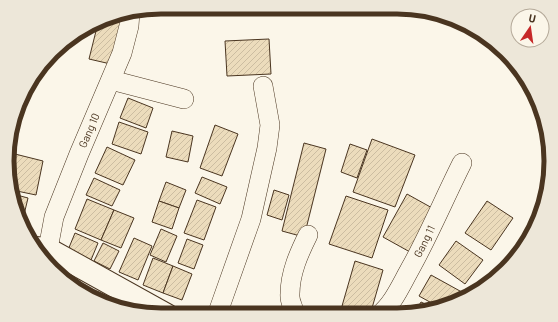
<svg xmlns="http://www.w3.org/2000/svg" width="558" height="322" font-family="Barlow,sans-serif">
<defs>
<pattern id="building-hatch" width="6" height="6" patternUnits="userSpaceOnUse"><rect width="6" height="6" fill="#ecdcbc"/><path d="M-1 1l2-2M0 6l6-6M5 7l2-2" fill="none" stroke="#ccbda1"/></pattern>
</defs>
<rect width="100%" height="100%" fill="#fbf6e9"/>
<!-- building -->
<g fill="url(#building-hatch)" stroke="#4a3520">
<polygon points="113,15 126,18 115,65 89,59 98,23"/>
<polygon points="269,39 271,74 227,76 225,41"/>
<polygon points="128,98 153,108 146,128 120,118"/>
<polygon points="119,122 148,132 141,154 112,144"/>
<polygon points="215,125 238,134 222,176 200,168"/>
<polygon points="172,131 193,136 188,162 166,157"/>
<polygon points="372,139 415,155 395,207 353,192"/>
<polygon points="304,143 326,149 304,237 282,231"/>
<polygon points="350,144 367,150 357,178 341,172"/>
<polygon points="107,147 135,160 123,185 95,173"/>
<polygon points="11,153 43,161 36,195 12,190 8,166"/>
<polygon points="202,177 227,187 220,204 195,193"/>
<polygon points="94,178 120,190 112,206 86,195"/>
<polygon points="166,182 186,190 179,208 159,201"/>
<polygon points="274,190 289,195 282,220 267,215"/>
<polygon points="13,194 28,198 23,219 19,218 15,211"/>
<polygon points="407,194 434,209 410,252 383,237"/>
<polygon points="346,196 388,210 372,258 329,244"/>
<polygon points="87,199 114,210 101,240 75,229"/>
<polygon points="197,200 216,207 204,240 184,233"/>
<polygon points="159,201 179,208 172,229 152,222"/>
<polygon points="487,201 513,218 491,250 465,233"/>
<polygon points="114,210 134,218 121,248 101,240"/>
<polygon points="161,229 177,236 166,262 150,255"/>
<polygon points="75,233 98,243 91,260 68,250"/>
<polygon points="134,238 152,246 138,280 119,272"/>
<polygon points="187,239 203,245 194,269 178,263"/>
<polygon points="456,241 483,260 465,284 439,265"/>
<polygon points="103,243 119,251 110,269 94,261"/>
<polygon points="153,258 173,266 163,293 143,285"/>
<polygon points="355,261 383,270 370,315 342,306"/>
<polygon points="173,266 192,274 182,300 163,293"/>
<polygon points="431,275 469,296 437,306 419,296"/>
<polygon points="421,302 432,307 415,312"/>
</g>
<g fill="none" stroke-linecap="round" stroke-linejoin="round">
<!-- street casing -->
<g stroke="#4a3520" stroke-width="20">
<g id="street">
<polyline points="111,80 184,99"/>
<path id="s1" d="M48,249l6,-32 25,-63 43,-101 7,-27 1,-14"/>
<polyline points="217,315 251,219 267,148 270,125 263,86"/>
<path d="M295,315c-1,-8 -6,-13 -5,-21 0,-21 9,-41 18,-59"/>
<path id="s2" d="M379,315c14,-11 22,-30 31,-46 19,-34 34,-70 52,-106"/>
</g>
</g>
<!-- highway casing -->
<g stroke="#4a3520" stroke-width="24">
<polyline id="highway" points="35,248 48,249 167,315"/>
</g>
<!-- street -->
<use href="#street" stroke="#fbf6e9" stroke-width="19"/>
<!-- highway -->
<use href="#highway" stroke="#fbf6e9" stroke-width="22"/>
</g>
<g text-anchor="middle" stroke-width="3" stroke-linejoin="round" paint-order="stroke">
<!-- street labels -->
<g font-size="11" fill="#4a3520" stroke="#fbf6e9">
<text dy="4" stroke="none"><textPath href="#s1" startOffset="126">Gang 10</textPath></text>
<text dy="4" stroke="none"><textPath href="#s2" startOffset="87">Gang 11</textPath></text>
</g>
</g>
<!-- crop -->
<path d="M0 0H558V322H0ZM161 14H397A147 147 0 0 1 544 161V161A147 147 0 0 1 397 308H161A147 147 0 0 1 14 161V161A147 147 0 0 1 161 14Z" fill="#ede7d9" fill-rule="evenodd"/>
<path fill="none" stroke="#4a3520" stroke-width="5" d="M161 14H397A147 147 0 0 1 544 161V161A147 147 0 0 1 397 308H161A147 147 0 0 1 14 161V161A147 147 0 0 1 161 14Z"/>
<!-- north arrow -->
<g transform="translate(530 28) rotate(13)"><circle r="19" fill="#fbf6e9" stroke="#b4a999"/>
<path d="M0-3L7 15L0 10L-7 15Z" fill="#c62828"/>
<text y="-6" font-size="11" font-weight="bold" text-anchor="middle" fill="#4a3520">U</text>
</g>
</svg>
